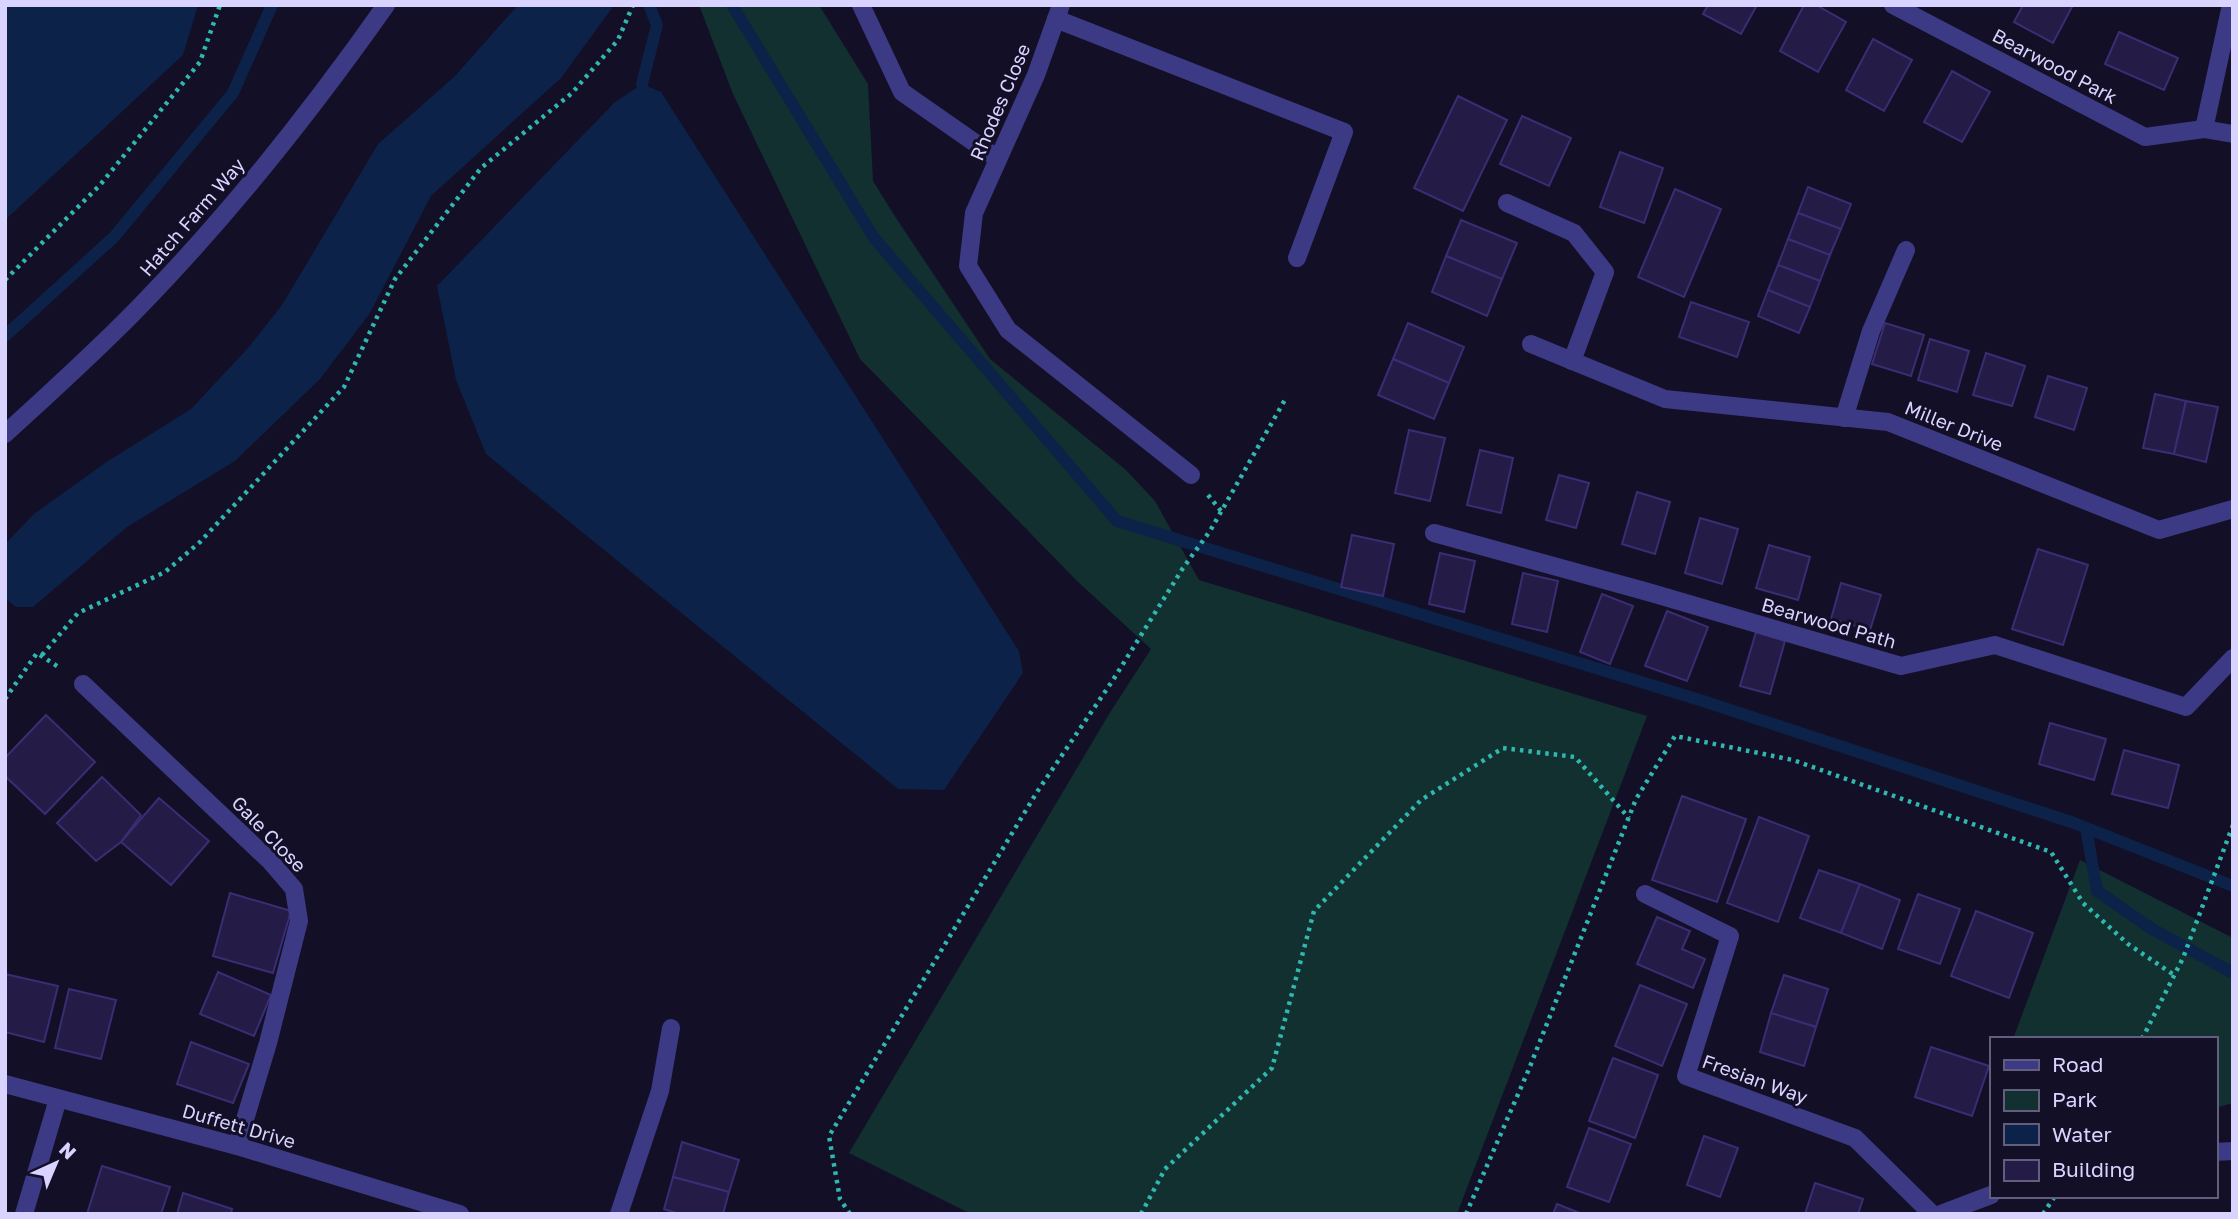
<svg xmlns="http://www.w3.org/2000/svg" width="2238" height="1219" font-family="'Golos Text',sans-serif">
<rect width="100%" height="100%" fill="#130f26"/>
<!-- green -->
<g fill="#12302f">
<polygon points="699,5 819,5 868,84 873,181 896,218 990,359 1126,470 1155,501 1199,580 1647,716 1457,1214 971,1214 849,1153 1109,714 1151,649 1077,581 860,359 733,94"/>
<polygon points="2080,860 2233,938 2233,1103 2215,1108 2215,1039 2013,1039"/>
</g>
<!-- water -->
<g fill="#0c2248">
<polygon points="5,5 198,5 183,55 5,220"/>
<polygon points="518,5 611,5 612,8 561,78 431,196 370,313 320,379 235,461 127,527 33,607 16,607 5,598 5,544 34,514 105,463 191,409 248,348 282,305 378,144 454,77"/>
<polygon points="642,84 661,92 1019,651 1023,673 944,790 898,789 486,454 456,380 437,286 615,102"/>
</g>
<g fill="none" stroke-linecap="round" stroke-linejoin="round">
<!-- stream -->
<g stroke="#0c2248" stroke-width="12">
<polyline points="732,5 874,238 1117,521 1703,701 2074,823 2233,886"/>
<polyline points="642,84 657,25 649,5"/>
<polyline points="5,336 114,237 233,93 272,5"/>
<polyline points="2086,828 2097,891 2152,929 2233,973"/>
</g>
</g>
<!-- building -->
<g fill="#241b47" stroke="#3b2d73" stroke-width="2">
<polygon points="1708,5 1757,5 1741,34 1703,14"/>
<polygon points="1804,5 1816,5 1846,22 1818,72 1780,51"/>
<polygon points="2023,5 2073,5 2053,43 2014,22"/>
<polygon points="2119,32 2178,58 2164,90 2105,64"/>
<polygon points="1873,39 1912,60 1884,111 1846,90"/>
<polygon points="1952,71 1990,92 1962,142 1924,122"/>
<polygon points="1458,96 1507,120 1463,211 1414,188"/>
<polygon points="1522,116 1571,138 1549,186 1500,164"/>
<polygon points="1620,152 1663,168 1644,223 1600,207"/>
<polygon points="1808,187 1851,204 1841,229 1798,213"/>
<polygon points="1675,189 1721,209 1684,297 1638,277"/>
<polygon points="1798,213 1841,229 1830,255 1788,239"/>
<polygon points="1461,220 1517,243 1502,279 1446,256"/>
<polygon points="1788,239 1830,255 1820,281 1778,265"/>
<polygon points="1446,256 1502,279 1487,316 1432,292"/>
<polygon points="1778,265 1820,281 1810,307 1768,290"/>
<polygon points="1768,290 1810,307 1799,333 1758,316"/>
<polygon points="1691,302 1749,322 1737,357 1679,337"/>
<polygon points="1408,323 1464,347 1449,383 1393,359"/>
<polygon points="1885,323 1924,335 1911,376 1872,364"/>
<polygon points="1930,339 1969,351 1957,392 1918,380"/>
<polygon points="1986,353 2025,366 2012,406 1973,395"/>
<polygon points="1393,359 1449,383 1434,419 1378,395"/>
<polygon points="2048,376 2087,388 2074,430 2035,417"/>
<polygon points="2155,394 2186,401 2174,454 2143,448"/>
<polygon points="2186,401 2218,407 2206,462 2174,454"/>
<polygon points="1409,430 1445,438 1430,501 1395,493"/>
<polygon points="1480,450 1513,458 1501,513 1467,505"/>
<polygon points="1559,475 1589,483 1576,528 1546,520"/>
<polygon points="1637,492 1670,502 1655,554 1622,544"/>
<polygon points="1700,518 1738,529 1722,584 1685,573"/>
<polygon points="1352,535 1394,544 1383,596 1341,587"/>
<polygon points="1769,545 1810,557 1798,600 1756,588"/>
<polygon points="2038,549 2088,565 2063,645 2012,629"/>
<polygon points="1440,553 1475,561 1464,612 1429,604"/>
<polygon points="1523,573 1558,581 1547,632 1512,624"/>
<polygon points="1841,583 1881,595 1870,630 1831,619"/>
<polygon points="1602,594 1633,606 1610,664 1580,652"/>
<polygon points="1667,611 1708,627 1687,681 1645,666"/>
<polygon points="1756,632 1785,641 1770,694 1740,686"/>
<polygon points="46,715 95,762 45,814 5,776 5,758"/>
<polygon points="2050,723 2106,739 2094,780 2039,764"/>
<polygon points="2124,750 2179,765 2168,808 2112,794"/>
<polygon points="102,777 141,815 121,842 96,861 57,823"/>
<polygon points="1682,796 1746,819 1717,902 1652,880"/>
<polygon points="159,798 209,841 171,885 121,842"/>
<polygon points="1759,817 1809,836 1778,922 1727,903"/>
<polygon points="1819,870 1860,884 1841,933 1800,918"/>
<polygon points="1860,884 1900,900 1882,949 1841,933"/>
<polygon points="230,893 291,911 273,973 213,956"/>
<polygon points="1918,894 1960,909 1940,964 1898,949"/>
<polygon points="1976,911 2033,933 2009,998 1951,976"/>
<polygon points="1657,917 1690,931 1682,949 1705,959 1693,988 1637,964"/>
<polygon points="218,972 271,995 254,1036 200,1014"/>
<polygon points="5,974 58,986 44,1042 5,1032"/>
<polygon points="1784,975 1828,989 1816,1027 1771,1013"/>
<polygon points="1640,985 1687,1004 1662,1066 1615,1046"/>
<polygon points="69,989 116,1000 101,1059 55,1048"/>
<polygon points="1771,1013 1816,1027 1804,1066 1760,1052"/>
<polygon points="191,1042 249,1064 233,1103 177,1084"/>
<polygon points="1931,1047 1989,1066 1972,1116 1915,1097"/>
<polygon points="1613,1058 1658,1075 1635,1138 1589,1121"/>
<polygon points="1589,1128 1631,1144 1609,1202 1567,1187"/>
<polygon points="1704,1136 1738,1148 1720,1197 1687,1185"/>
<polygon points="682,1142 739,1160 729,1192 673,1177"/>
<polygon points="102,1166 170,1187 161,1214 87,1214"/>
<polygon points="673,1177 729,1192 723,1214 679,1214 664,1209"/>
<polygon points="1815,1183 1863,1199 1858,1214 1805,1214"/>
<polygon points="183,1193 232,1209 231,1214 177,1214"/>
<polygon points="1557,1204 1582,1214 1553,1214"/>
</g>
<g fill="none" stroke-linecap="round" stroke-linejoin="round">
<!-- path -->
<g stroke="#2fb8b0" stroke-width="4.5" stroke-dasharray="3.5 5" stroke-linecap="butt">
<polyline points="5,280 100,185 200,62 220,5"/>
<polyline points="1208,495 1221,511"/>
<polyline points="42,655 78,613 165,572 200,542 344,387 395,279 481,168 572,93 618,40 633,5"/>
<polyline points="5,699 37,653 60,668"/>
<polyline points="2142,1039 2183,958 2233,825"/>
<polyline points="850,1214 840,1199 829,1136 1037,792 1113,680 1183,568 1210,531 1286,398"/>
<polyline points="1141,1214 1165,1169 1272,1068 1314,911 1421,800 1503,748 1575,757 1629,818"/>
<polyline points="1466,1214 1529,1069 1636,799 1675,736 1793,760 2051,852 2083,903 2128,944 2174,975"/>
<polyline points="2043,1214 2055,1196"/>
</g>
<!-- minor -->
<g stroke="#3d3a85" stroke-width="18">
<polyline points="861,5 902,92 998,159"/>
<polyline points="1061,5 1036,75 974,213 968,266 1008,330 1191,475"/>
<polyline points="1893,5 2145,137 2204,129 2233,134"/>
<polyline points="1056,19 1344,132 1297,258"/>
<polyline points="2204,129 2231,5"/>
<polyline points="1507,203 1574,233 1605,272 1572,361"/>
<polyline points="1531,344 1665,399 1888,422 2159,530 2233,509"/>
<polyline points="1844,418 1871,331 1906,250"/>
<path d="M5,434c47,-43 95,-86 139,-132 89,-92 168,-192 242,-297"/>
<polyline points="1434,533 1648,592 1901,666 1995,645 2186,707 2233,658"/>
<polyline points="83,684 270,861 294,889 299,921 268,1043 237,1146"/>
<polyline points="1645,894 1730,936 1686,1076 1855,1138 1932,1214"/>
<polyline points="5,1084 237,1146 460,1214"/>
<polyline points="2215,1152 2233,1151"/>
<polyline points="24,1214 58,1099"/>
<polyline points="619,1214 660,1091 671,1028"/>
<polyline points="1941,1214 1991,1195"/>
</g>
</g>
<g text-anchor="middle" stroke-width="6" stroke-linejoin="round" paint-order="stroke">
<!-- street labels -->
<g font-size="19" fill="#d9d4ff" stroke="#130f26">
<text transform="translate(2055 66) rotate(28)" y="7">Bearwood Park</text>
<text transform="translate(1000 102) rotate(-67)" y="7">Rhodes Close</text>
<text transform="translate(192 217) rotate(-49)" y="7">Hatch Farm Way</text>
<text transform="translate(1954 426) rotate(22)" y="7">Miller Drive</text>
<text transform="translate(1829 623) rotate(16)" y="7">Bearwood Path</text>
<text transform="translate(269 834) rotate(46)" y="7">Gale Close</text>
<text transform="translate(1755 1079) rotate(20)" y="7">Fresian Way</text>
<text transform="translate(239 1126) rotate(16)" y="7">Duffett Drive</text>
</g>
</g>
<!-- border -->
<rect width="2238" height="1219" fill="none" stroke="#d9d4ff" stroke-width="14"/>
<!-- legend -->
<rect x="1990" y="1037" width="228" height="161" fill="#130f26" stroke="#625e7d" stroke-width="2"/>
<rect x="2004" y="1060" width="35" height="10" fill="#3d3a85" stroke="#625e7d" stroke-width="2"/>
<text x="2052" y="1072" font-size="21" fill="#d9d4ff">Road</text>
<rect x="2004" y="1090" width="35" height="21" fill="#12302f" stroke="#625e7d" stroke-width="2"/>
<text x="2052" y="1107" font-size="21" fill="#d9d4ff">Park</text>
<rect x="2004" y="1124" width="35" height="21" fill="#0c2248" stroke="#625e7d" stroke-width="2"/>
<text x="2052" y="1142" font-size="21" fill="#d9d4ff">Water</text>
<rect x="2004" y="1160" width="35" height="21" fill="#241b47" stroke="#625e7d" stroke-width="2"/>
<text x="2052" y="1177" font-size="21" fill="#d9d4ff">Building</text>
<!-- north arrow -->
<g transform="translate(56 1163) rotate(44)" stroke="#130f26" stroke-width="5" paint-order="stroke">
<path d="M0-5L12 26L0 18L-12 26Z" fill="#d9d4ff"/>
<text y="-10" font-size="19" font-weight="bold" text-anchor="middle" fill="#d9d4ff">N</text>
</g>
</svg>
